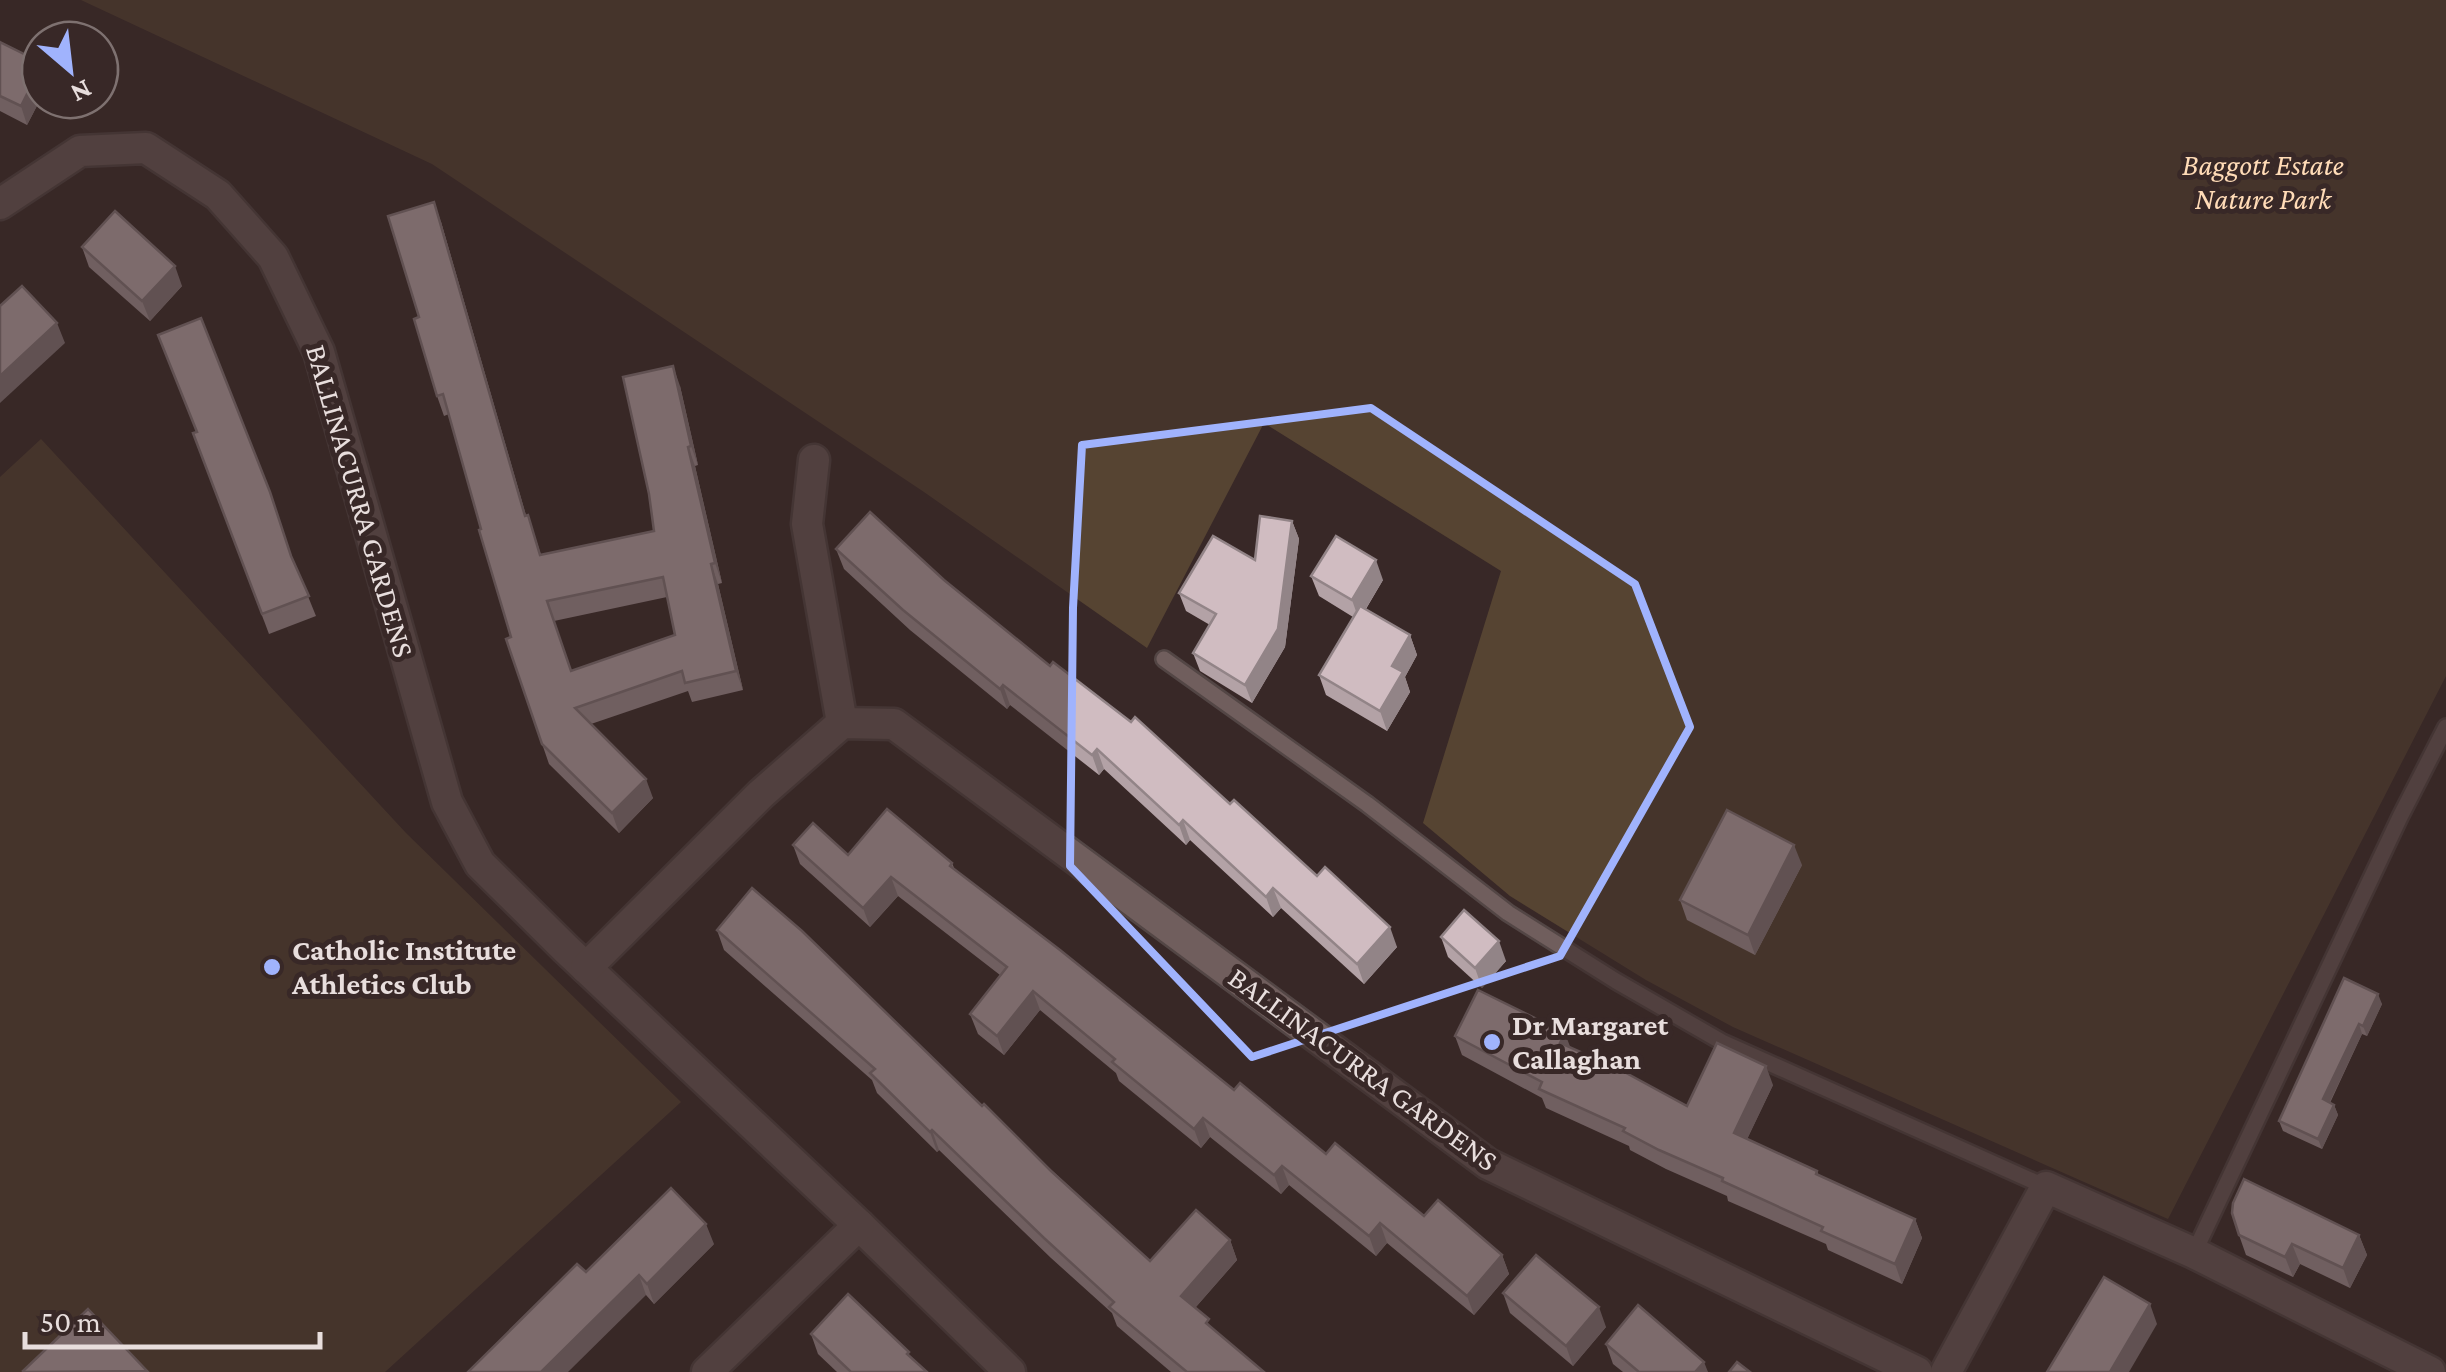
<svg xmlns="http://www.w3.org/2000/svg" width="2446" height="1372" font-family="'Crimson Pro',serif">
<rect width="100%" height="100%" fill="#382827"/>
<!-- green -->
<g fill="#564432">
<polygon points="81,0 2446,0 2446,676 2168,1219 1733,1027 1646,980 1510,896 1423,823 1501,571 1264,423 1147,648 924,492 432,164"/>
<polygon points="41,439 406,833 681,1102 385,1372 0,1372 0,477"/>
</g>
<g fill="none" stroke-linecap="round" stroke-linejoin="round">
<!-- lane casing -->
<g stroke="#534645" stroke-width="20">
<g id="lane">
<polyline points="1164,659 1367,804 1508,913 1616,981 1722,1042 2046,1187"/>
<polyline points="2194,1253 2400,817 2446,727"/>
</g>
</g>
<!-- street casing -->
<g stroke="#534645" stroke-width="35">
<g id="street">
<polyline points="0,204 80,151 146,148 218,195 273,257 319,352 447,802 480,864 566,949 859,1225 1010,1372"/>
<polyline points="814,460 807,524 842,723"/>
<polyline points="586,968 761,794 842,723 894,724 1488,1164 1917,1372"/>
<polyline points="707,1372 859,1225"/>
<polyline points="1946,1372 2046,1187 2194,1253 2430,1372"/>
</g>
</g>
<!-- lane -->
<use href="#lane" stroke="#705e5d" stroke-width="15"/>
<!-- street -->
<use href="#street" stroke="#705e5d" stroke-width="30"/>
</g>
<!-- wall -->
<g fill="#b3a2a6" fill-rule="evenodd">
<polygon points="0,42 40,62 40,100 27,125 0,111"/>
<path d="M441,222l85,294 2,-1 13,40 113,-24 26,-145 18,79 -3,1 27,117 -4,1 25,106 -51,12 -4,-11 -97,33 62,74 -34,35 -70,-69 -43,-125 5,-2 -62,-223 -5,2 -7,-20 -18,-79zM667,597l8,38 -104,36 -17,-50z"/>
<polygon points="82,247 182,286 150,321 89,267"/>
<polygon points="193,433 294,562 316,616 269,634"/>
<polygon points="1292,521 1299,539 1285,647 1252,703 1200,671 1193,653 1210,625 1186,611 1179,593 1255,560"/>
<polygon points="836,549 944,580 1050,666 1230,804 1317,876 1397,947 1364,984 1281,908 1273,917 1190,840 1186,845 1104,769 1099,775 1010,705 1007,709 910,630 844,569"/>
<polygon points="1311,576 1383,580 1366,609 1410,635 1417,655 1405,677 1410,692 1387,731 1326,695 1319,675 1353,617 1319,596"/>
<polygon points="793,845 848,855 952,863 955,870 1234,1090 1326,1154 1424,1216 1502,1255 1509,1274 1474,1315 1387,1243 1376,1256 1289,1185 1281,1194 1210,1137 1201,1148 1119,1081 1116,1073 1040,1010 1004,1055 978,1034 970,1014 1000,975 898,896 870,927 800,864"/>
<polygon points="1802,865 1755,955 1687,920 1680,900"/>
<polygon points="717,930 982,1106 1150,1261 1230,1240 1237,1260 1195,1308 1212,1328 1264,1372 1171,1372 1117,1326 1112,1313 1051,1258 939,1150 937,1152 877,1093 872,1080 724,950"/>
<polygon points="1441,937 1506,961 1482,988 1448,957"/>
<polygon points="2344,978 2382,1004 2367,1036 2362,1034 2330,1103 2334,1105 2338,1115 2322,1149 2283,1131 2279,1121"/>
<polygon points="1455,1036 1571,1048 1687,1106 1773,1085 1747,1139 1817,1171 1819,1176 1915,1219 1922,1238 1902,1284 1828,1250 1826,1244 1728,1201 1727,1196 1666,1169 1630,1150 1629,1146 1546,1108 1542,1098 1462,1055"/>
<polygon points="2239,1235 2359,1235 2367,1255 2350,1288 2300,1264 2293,1277 2246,1255"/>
<polygon points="714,1244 654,1304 646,1295 586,1272"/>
<polygon points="1503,1293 1606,1327 1573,1366 1510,1313"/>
<polygon points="811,1334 911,1357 927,1372 837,1372 818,1354"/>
<polygon points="1606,1344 1708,1372 1623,1372 1613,1364"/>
</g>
<!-- shaded-wall -->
<g fill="#928487">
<polygon points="40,68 40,100 27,125 21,106"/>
<polygon points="434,202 441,222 532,536 525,516"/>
<polygon points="175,266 182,286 150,321 142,301"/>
<polygon points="57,323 65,343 0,403 0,376"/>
<polygon points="673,366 680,386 698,465 691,446"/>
<polygon points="688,447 695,466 722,583 715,563"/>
<polygon points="1292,521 1299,539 1285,647 1252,703 1245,685"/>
<polygon points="1376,560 1383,580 1359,620 1352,600"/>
<polygon points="711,564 718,584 743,690 736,671"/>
<polygon points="1410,635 1417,655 1405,677 1410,692 1387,731 1380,711 1392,666"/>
<polygon points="1003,685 1010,705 1007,709 1000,689"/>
<polygon points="1097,749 1104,769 1099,775 1092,755"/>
<polygon points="646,779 653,798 619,833 612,813"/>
<polygon points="1183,820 1190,840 1186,845 1179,825"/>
<polygon points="1794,845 1802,865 1755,955 1748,935"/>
<polygon points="891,877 898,896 870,927 863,908"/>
<polygon points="1273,888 1281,908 1273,917 1266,897"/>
<polygon points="1390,927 1397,947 1364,984 1357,964"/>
<polygon points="1499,941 1506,961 1482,988 1475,968"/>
<polygon points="1033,991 1040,1010 1004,1055 997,1036"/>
<polygon points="2378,994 2382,1004 2367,1036 2363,1026"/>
<polygon points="2359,1024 2362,1034 2326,1110 2323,1099"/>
<polygon points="1565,1033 1572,1052 1560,1043"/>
<polygon points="1766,1066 1773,1085 1741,1152 1734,1133"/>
<polygon points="2334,1105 2338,1115 2322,1149 2318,1139"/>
<polygon points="1203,1118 1210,1137 1201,1148 1194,1129"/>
<polygon points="932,1130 939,1150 937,1152 930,1132"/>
<polygon points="1282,1166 1289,1185 1281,1194 1274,1175"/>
<polygon points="1915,1219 1922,1238 1902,1284 1895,1264"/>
<polygon points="1380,1223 1387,1243 1376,1256 1369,1236"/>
<polygon points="706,1224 714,1244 654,1304 647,1284"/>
<polygon points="2359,1235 2367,1255 2350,1288 2343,1268"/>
<polygon points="1230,1240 1237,1260 1188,1316 1181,1296"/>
<polygon points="2292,1244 2300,1264 2293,1277 2285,1257"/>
<polygon points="1502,1255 1509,1274 1474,1315 1467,1296"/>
<polygon points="639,1275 646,1295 568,1372 541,1372"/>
<polygon points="2150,1304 2157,1324 2129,1372 2110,1372"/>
<polygon points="1599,1307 1606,1327 1573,1366 1566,1346"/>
<polygon points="1704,1362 1708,1372 1695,1372"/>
</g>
<!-- building -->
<g fill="#d0bcc1" stroke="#928487" stroke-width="2.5" fill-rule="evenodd">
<polygon points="0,42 40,62 40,68 21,106 0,96"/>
<path d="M434,202l91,314 3,-1 12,40 114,-24 -5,-37 -26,-117 50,-11 18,80 -3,1 27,116 -4,1 25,107 -51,12 -3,-12 -107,37 71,71 -34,34 -70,-69 -36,-105 5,-2 -32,-107 2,-1 -38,-135 -6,2 -23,-77 5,-2 -31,-101zM663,577l12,58 -104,36 -24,-70z"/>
<polygon points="115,211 175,266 142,301 82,247"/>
<polygon points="22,286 57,323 0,376 0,306"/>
<polygon points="201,318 270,492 291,556 309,596 262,614 193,433 197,432 158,335"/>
<polygon points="870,512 944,580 1050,666 1053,662 1131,722 1135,717 1230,804 1234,800 1317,876 1325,867 1390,927 1357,964 1273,888 1266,897 1183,820 1179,825 1097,749 1092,755 1003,685 1000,689 903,610 836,549"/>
<polygon points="1260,516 1292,521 1278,629 1245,685 1193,653 1216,614 1179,593 1213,536 1255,560"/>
<polygon points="1336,536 1376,560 1352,600 1311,576"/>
<polygon points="1360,606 1410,635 1392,666 1403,672 1380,711 1319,675"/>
<polygon points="887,809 952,863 950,866 1060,950 1234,1090 1240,1083 1326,1154 1335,1143 1424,1216 1438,1200 1502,1255 1467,1296 1380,1223 1369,1236 1282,1166 1274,1175 1203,1118 1194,1129 1112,1062 1115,1059 1033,991 997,1036 970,1014 1007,967 891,877 863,908 793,845 813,823 848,855"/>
<polygon points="1727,810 1794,845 1748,935 1680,900"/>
<polygon points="752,888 802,931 982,1106 984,1104 1051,1171 1150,1261 1196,1210 1230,1240 1181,1296 1209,1319 1206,1323 1264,1372 1187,1372 1109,1307 1114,1302 1044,1238 932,1130 930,1132 870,1073 875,1069 717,930"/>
<polygon points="1464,910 1499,941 1475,968 1441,937"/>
<polygon points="2344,978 2378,994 2363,1026 2359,1024 2323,1099 2334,1105 2318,1139 2279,1121"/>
<polygon points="1478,990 1565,1033 1560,1043 1617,1068 1687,1106 1717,1043 1766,1066 1734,1133 1817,1171 1816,1174 1915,1219 1895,1264 1821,1231 1823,1227 1722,1181 1723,1178 1659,1150 1623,1131 1625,1128 1539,1089 1542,1082 1455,1036"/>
<polygon points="2244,1179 2359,1235 2343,1268 2292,1244 2285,1257 2239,1235 2232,1213 2233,1203"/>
<polygon points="671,1188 706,1224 647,1284 639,1275 541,1372 468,1372 577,1264 586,1272"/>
<polygon points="1536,1255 1599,1307 1566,1346 1503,1293"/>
<polygon points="2104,1277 2150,1304 2110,1372 2047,1372"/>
<polygon points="848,1294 909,1352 907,1354 927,1372 851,1372 811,1334"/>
<polygon points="1638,1305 1704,1362 1695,1372 1639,1372 1606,1344"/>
<polygon points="88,1309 147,1371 24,1372 23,1371"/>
<polygon points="1737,1362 1750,1372 1729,1372"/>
</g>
<!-- marked area -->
<path d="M0 0H2446V1372H0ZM1371,408l264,176 55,143 -130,229 -308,101 -182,-191 3,-258 9,-163z" fill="#382827" fill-opacity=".55" fill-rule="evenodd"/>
<path fill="none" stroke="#a0b3fd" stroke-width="8" stroke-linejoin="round" d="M1371,408l264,176 55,143 -130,229 -308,101 -182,-191 3,-258 9,-163z"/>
<!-- markers -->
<g fill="#a0b3fd" stroke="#382827" stroke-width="4">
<circle cx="272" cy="967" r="10"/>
<circle cx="1492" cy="1042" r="10"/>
</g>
<g text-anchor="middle" stroke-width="10" stroke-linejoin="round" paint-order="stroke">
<!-- park labels -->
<g font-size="30" font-style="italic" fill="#ffdbb7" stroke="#382827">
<text x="2263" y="175">Baggott Estate<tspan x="2263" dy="34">Nature Park</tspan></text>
</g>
<!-- street labels -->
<g font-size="30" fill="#e8dedd" stroke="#382827">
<text transform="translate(360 501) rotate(74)" y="10">BALLINACURRA GARDENS</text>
<text transform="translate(1363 1069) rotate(36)" y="10">BALLINACURRA GARDENS</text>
</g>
<!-- poi labels -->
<g font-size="30" font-weight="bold" fill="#e8dedd" stroke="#382827" text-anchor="start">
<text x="292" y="960">Catholic Institute<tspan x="292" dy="34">Athletics Club</tspan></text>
<text x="1512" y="1035">Dr Margaret<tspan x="1512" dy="34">Callaghan</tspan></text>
</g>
</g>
<!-- north arrow -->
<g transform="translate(70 70) rotate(152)"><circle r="48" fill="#382827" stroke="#7e7170" stroke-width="2.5"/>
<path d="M0-8L18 38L0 25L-18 38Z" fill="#a0b3fd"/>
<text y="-15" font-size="28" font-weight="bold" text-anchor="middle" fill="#e8dedd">N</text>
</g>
<!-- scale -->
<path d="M25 1332v15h295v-15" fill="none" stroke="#e8dedd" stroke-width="5"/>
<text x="40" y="1332" font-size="30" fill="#e8dedd" stroke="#382827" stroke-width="8" paint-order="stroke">50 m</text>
</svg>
